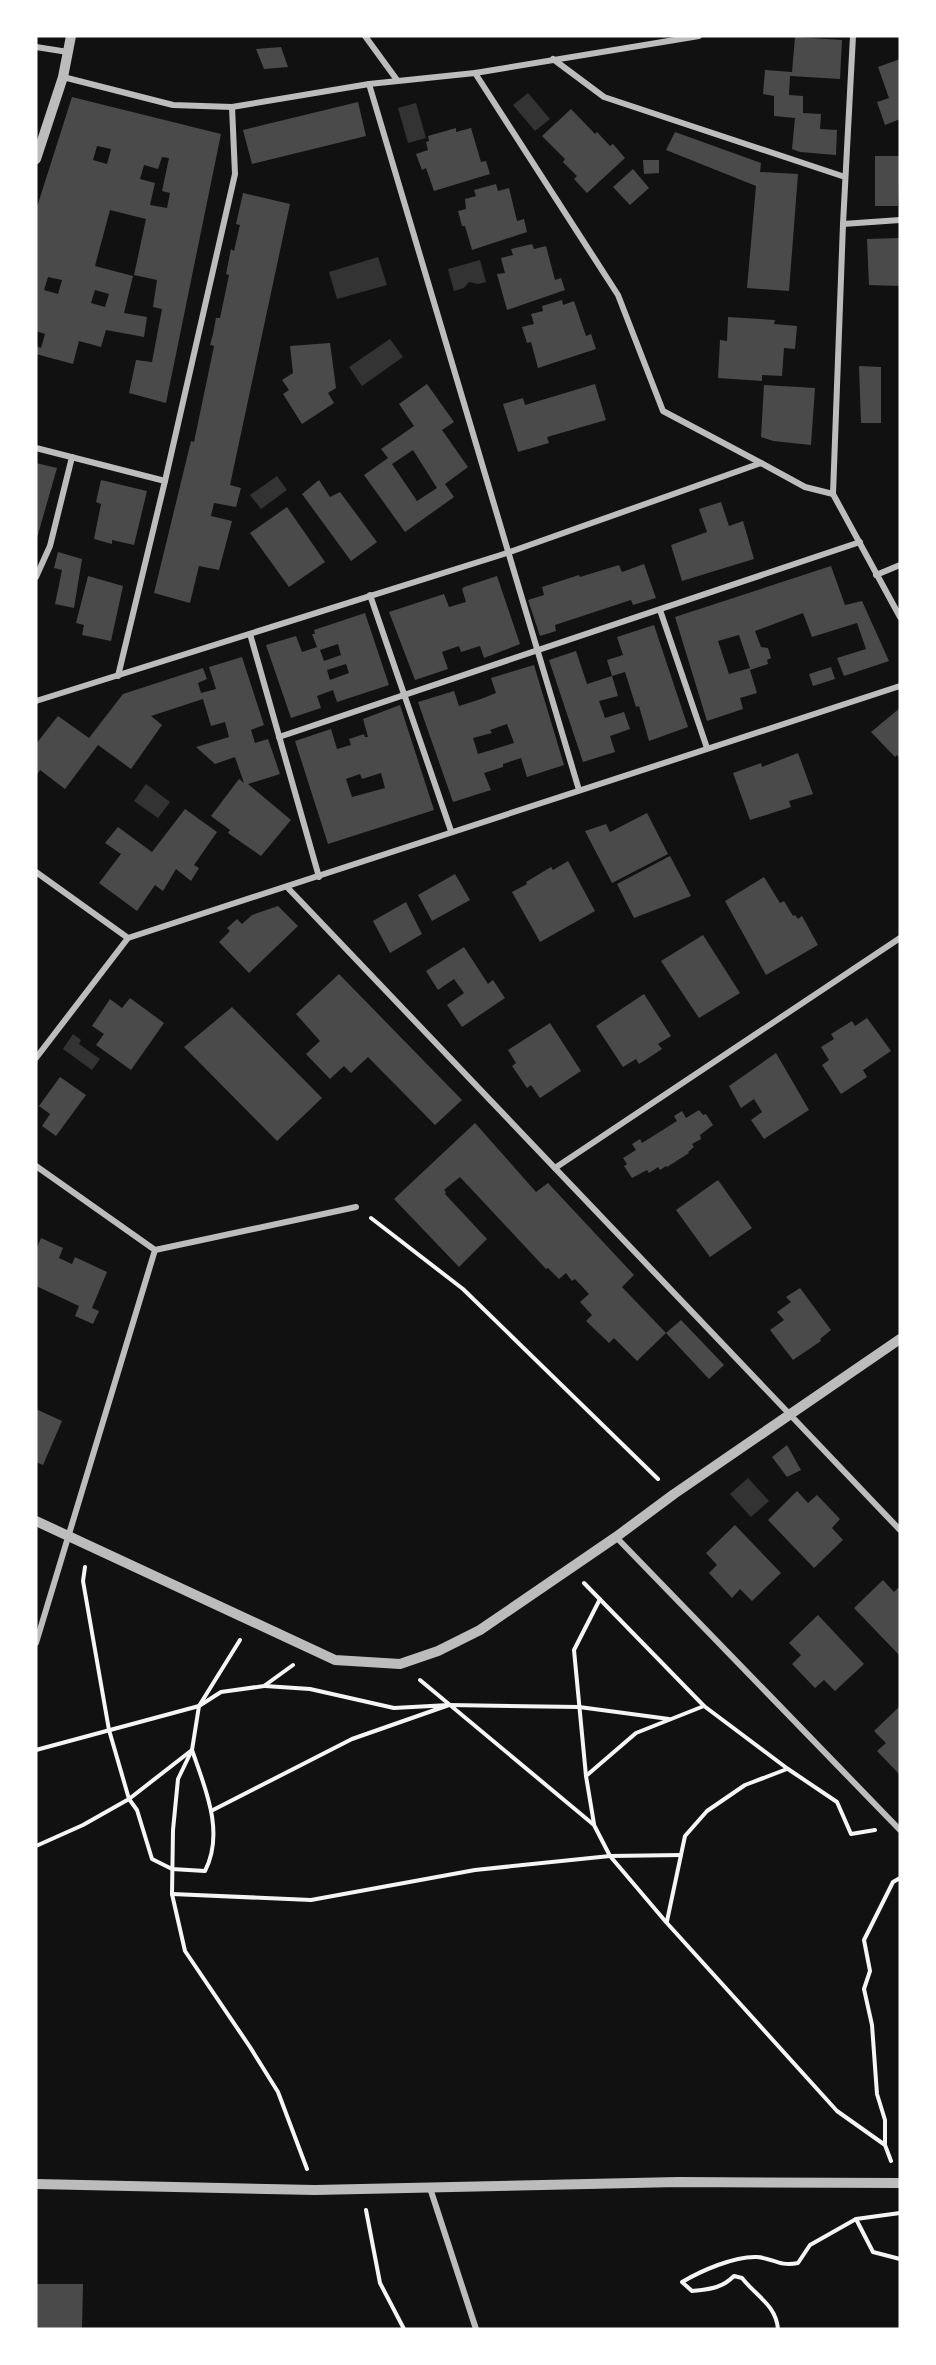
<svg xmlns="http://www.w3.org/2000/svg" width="936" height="2365" font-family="'Nunito Sans',sans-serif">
<rect width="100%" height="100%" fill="#111"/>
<!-- water -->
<g fill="#333">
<polygon points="528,93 550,119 535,131 513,105"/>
<polygon points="416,103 426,138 408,143 398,108"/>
<polygon points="378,257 387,285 337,299 329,272"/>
<polygon points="480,260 486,282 478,284 469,282 464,288 454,291 448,269"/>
<polygon points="390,339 403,357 362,386 349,367"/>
<polygon points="277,476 287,490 261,509 250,495"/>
<polygon points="146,784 170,802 158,818 134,801"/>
<polygon points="73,1034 81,1040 79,1044 100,1059 92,1070 63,1049"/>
<polygon points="748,1478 769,1501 751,1517 730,1494"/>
</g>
<!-- building -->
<g fill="#4a4a4a" fill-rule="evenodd">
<polygon points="795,37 842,40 840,79 790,76 789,95 803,96 803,113 821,114 820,129 837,130 836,155 800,152 792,149 795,118 774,116 774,96 763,94 765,70 792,72"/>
<polygon points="281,47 288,67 264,69 256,49"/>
<polygon points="900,59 900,119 885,125 877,102 889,98 878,67"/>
<path d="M72,97l149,37 -55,269 -37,-10 7,-33 16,2 10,-53 -9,-2 4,-27 -23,-5 12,-56 -36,-9 -15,56 38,10 -9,37 23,4 -3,20 -38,-7 -5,17 -22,-6 -6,23 -37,-10v-8l5,2 4,-14 -9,-3v-121zM97,146l14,3 -4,15 -14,-4zM162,157l7,1 -7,33 8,2 -3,15 -17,-3 5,-22 -15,-4 4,-14 14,4zM48,277l14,3 -4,14 -14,-4zM95,290l14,4 -4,13 -14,-4z"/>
<polygon points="358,102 366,136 252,164 243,130"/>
<polygon points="571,109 595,134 597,132 610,146 613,144 625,158 587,193 574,179 577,176 563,162 565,159 542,136"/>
<polygon points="456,128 456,132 471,128 481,162 486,161 490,174 434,191 426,168 422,170 416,154 428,150 426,142 429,141 428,136"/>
<polygon points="675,132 761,163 760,172 798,174 789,291 747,288 756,186 666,150"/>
<polygon points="875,156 900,156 898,206 875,206"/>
<polygon points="643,160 659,160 659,173 644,174"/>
<polygon points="633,169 649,188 630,205 613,187"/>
<polygon points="496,184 498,191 509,188 517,221 524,219 527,232 472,250 465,226 462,226 458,211 466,209 465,199 476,196 474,190"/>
<polygon points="243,193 290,204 230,485 241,488 236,507 214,503 211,516 232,521 219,570 199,566 190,603 154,593 191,441 194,442 214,346 210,345 213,334 216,318 220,318 229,275 226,274 231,249 234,251 239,229 240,225 236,224"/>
<polygon points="900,238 900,286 869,285 867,239"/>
<polygon points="532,244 534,249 546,246 555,280 561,278 565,290 507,310 497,274 505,273 501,258 513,255 511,249"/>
<polygon points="562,300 563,305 574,301 586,336 591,334 596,349 538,368 531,342 527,343 522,327 534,324 531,314 543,311 542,306"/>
<polygon points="728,317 775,320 774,324 797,326 795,349 784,348 782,376 762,375 762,381 718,378 720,340 727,341"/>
<polygon points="330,343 336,388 328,393 334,403 302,424 283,394 289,390 282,380 293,373 290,346"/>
<polygon points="859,366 881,367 881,423 861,423"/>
<path d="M427,384l27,38 -12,8 26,37 -23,17 9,13 -49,35 -41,-57 24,-17 -7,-9 33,-23 -15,-22zM413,450l24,38 -20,13 -25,-37z"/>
<polygon points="595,384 606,420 547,437 549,443 518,452 503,404 523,398 525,405"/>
<polygon points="764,385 815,388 811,445 773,441 761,437"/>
<polygon points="36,463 57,468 37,538 36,537"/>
<polygon points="101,480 147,491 134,545 112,540 112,544 94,539 101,504 96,502"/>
<polygon points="319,480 330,497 340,492 377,542 351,561 302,494"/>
<polygon points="721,502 729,526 743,521 754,559 682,581 671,545 707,532 699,509"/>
<polygon points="287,507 325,562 289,587 250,533"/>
<polygon points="58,552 82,559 74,608 55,604 62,570 54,568"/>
<polygon points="644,564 656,598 633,605 631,600 555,625 556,631 540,636 528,600 544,595 542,587 579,575 580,577 619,565 622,572"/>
<path d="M831,566l14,39 17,-4 27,60 -45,15 -7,-18 29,-9 -9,-26 -45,14 -9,-24 -48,18 6,16 7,1 3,10 -4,2 1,4 -18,6 7,23 -17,5 3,11 -36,12 -32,-104zM739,635l11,33 -21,6 -11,-33z"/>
<polygon points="88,576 123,586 111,641 82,635 84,625 76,623"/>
<polygon points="497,576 520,644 484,658 480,646 461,652 459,646 442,652 448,669 415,680 389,612 444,594 449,607 466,602 462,589 464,587"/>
<path d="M365,613l24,72 -52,17 -4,-12 -16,6 4,12 -30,10 -25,-73 30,-9 6,16 15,-5 -5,-13h3l-1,-4zM338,644l3,11 -17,6 -4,-11zM346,664l3,9 -19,7 -3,-10z"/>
<polygon points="654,625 688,727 649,741 639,706 636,707 625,672 612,676 618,696 599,701 605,718 624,712 630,729 610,736 615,752 583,762 549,660 576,651 587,684 612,676 607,660 623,655 617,637"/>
<polygon points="242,657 264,725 251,730 255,743 268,739 280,774 248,784 291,820 261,856 228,833 230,830 211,816 239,779 244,783 235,757 215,764 196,747 229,737 225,722 211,726 203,699 151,716 162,725 131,769 98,745 65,789 40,770 36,776 36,744 58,716 89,738 123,694 203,668 207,679 198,683 201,693 216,689 209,667"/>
<path d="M534,665l30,100 -37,12 -6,-19 -18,6v3l-19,6 7,17 -38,12 -35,-100 36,-11 5,15 22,-7 15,-6 -5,-15zM507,724l7,19 -36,11 -5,-16 19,-5 -2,-3z"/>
<polygon points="831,667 835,679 813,686 809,674"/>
<path d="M400,705l34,105 -106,34 -33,-103 36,-12 6,20 14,-4 -2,-6 15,-5 1,3h3l-5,-18zM381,773l4,15 -33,9 -6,-18 14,-5 2,5z"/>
<polygon points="900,708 900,759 897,755 895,757 871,732"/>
<polygon points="798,753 813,794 789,801 791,807 750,820 733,773 761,763 762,767"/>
<polygon points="185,809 217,832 194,865 199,868 191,881 176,869 163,891 155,885 137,911 99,883 121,854 105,843 118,827 152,852"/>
<polygon points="647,813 668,854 612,883 585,831 606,824 610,832"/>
<polygon points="670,856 691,896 634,918 617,884"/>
<polygon points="568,861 595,911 540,942 512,892 527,884 526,882 551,867 553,870"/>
<polygon points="455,874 470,900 432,921 418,895"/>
<polygon points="764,877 780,903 784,901 793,916 795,915 798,919 802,916 818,945 766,975 725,901"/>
<polygon points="406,902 422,934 390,953 373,921"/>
<polygon points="278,906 298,926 249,973 219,942 230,931 227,928 237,919 242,924 252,915"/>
<polygon points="703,935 740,993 699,1018 661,961"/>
<polygon points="464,947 488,984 493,980 505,998 462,1027 447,1005 464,993 454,979 438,990 426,971"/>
<polygon points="339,974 462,1100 435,1125 368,1057 351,1073 344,1066 330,1079 306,1054 320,1041 296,1014"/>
<polygon points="644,994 671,1036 658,1044 662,1049 650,1057 639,1064 636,1059 623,1067 596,1026"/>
<polygon points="130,998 164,1023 131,1070 96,1045 104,1034 92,1026 110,999 122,1008"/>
<polygon points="232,1007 322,1098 277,1141 184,1047"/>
<polygon points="867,1018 891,1051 863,1070 867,1077 841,1094 822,1065 829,1060 821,1047 834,1039 831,1034 852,1021 855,1026"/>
<polygon points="550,1023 581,1071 540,1098 531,1085 527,1088 512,1066 516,1063 508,1050"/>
<polygon points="776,1053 809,1110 764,1139 751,1120 762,1112 754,1099 741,1108 729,1086"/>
<polygon points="60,1077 86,1095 56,1136 42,1126 50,1114 39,1106"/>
<polygon points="699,1110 703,1115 706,1114 713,1125 700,1135 701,1139 692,1144 694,1147 688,1152 689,1153 667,1167 666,1166 660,1170 658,1167 649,1173 647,1170 632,1178 624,1166 627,1164 623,1158 636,1150 632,1144 640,1139 642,1143 677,1121 674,1116 682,1111 686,1118"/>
<polygon points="475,1123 536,1192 548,1183 634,1275 622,1287 666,1333 637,1361 614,1338 609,1343 586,1321 592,1315 580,1302 589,1294 575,1279 572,1281 566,1273 559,1279 548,1268 546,1269 460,1177 444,1190 446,1192 445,1194 487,1239 459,1267 394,1199"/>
<polygon points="718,1180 752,1228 710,1257 676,1210"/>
<polygon points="41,1238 63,1248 59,1258 72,1264 75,1257 107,1272 92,1308 99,1311 93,1324 75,1316 79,1306 36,1286 36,1250"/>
<polygon points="800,1288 831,1330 820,1339 821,1341 793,1360 770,1330 784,1320 777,1312 791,1302 786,1297"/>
<polygon points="681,1320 724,1365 709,1379 666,1333"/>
<polygon points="36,1409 62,1421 43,1465 36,1462"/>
<polygon points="787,1445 801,1470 787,1477 772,1457"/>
<polygon points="797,1491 808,1503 817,1495 840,1519 832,1528 843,1540 814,1568 768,1520"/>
<polygon points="735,1525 781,1573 752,1601 740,1589 732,1598 709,1573 717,1565 706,1553"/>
<polygon points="883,1580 894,1592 900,1586 900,1656 854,1608"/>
<polygon points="818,1615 864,1664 835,1691 824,1680 815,1688 792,1664 801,1655 789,1643"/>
<polygon points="900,1706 900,1775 877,1751 886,1743 874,1731"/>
<polygon points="36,2284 83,2284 82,2329 36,2329"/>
</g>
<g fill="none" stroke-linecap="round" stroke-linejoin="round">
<!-- path -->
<g stroke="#f5f5f5" stroke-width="4">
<polyline points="371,1218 463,1289 658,1479"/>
<polyline points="584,1583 704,1706 788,1769 837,1802 851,1834 875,1830"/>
<polyline points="293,1665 264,1686 221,1692 199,1706 192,1750 178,1779 173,1830 172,1894 185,1951 250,2047 278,2092 307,2169"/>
<polyline points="420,1680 594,1825 610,1856 666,1922 837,2111 885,2145 891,2161"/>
<polyline points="449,1705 579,1707 669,1719"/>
<polyline points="36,1750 199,1706 240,1640"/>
<polyline points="586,1776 574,1650 600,1599"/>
<polyline points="213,1810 352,1739 449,1705 394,1708 310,1689 265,1686"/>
<polyline points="594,1824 586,1776 636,1733 704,1706"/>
<path d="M36,1846l47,-21 46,-26 63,-49c13,38 33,82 13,121l-33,-2 -20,-10 -15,-49 -8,-11 -20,-69 -26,-149 2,-14"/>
<polyline points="172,1894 311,1900 475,1870 610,1856 681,1855"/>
<polyline points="667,1921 685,1836 707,1811 745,1785 787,1769"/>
<polyline points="885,2144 885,2120 877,2094 872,2025 864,1989 870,1971 864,1940 893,1882 900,1878"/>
<polyline points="366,2210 380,2283 404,2329"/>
<polyline points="900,2213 856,2219 873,2252 900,2259"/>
<path d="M778,2329c-2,-24 -22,-33 -36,-51l-8,-2c-13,13 -25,13 -42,15l-10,-9c19,-11 52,-26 75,-25 16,1 22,10 41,6l12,-18 46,-26"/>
</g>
<!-- minor -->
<g stroke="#bcbcbc" stroke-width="6">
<polyline points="365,36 397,80"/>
<polyline points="853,36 843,224 833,494 900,617"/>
<polyline points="36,47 68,52"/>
<polyline points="553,59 604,97 845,177"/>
<polyline points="475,73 618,295 663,411 761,463"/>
<polyline points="63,77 173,105 232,107 369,84 475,73 699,36"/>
<polyline points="369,84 579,790"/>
<polyline points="843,224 900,220"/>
<polyline points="36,448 165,481"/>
<polyline points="876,575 900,565"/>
<polyline points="36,577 50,546 72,457"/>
<polyline points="370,595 451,831"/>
<polyline points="660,610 707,748"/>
<polyline points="250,634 319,877"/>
<polyline points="118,676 165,481 235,174 232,107"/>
<polyline points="36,701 507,553 761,463 805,487 833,494"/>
<polyline points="279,737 860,542"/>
<polyline points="36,872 128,938"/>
<polyline points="287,887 900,1530"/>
<polyline points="36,1058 128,938 900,686"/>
<polyline points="36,1166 155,1250 36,1643"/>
<polyline points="555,1168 900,938"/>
<polyline points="155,1250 356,1207"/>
<polyline points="616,1537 900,1830"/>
<polyline points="430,2188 476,2329"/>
</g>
<!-- tertiary -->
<g stroke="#bcbcbc" stroke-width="10">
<polyline points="36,159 63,77 71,36"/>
<polyline points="36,1521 335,1660 400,1664 438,1651 480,1630 616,1537 674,1494 900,1339"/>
<polyline points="36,2184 315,2190 678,2182 900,2183"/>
</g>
</g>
<!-- border -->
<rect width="936" height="2365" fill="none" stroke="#ffffff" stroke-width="75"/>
</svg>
